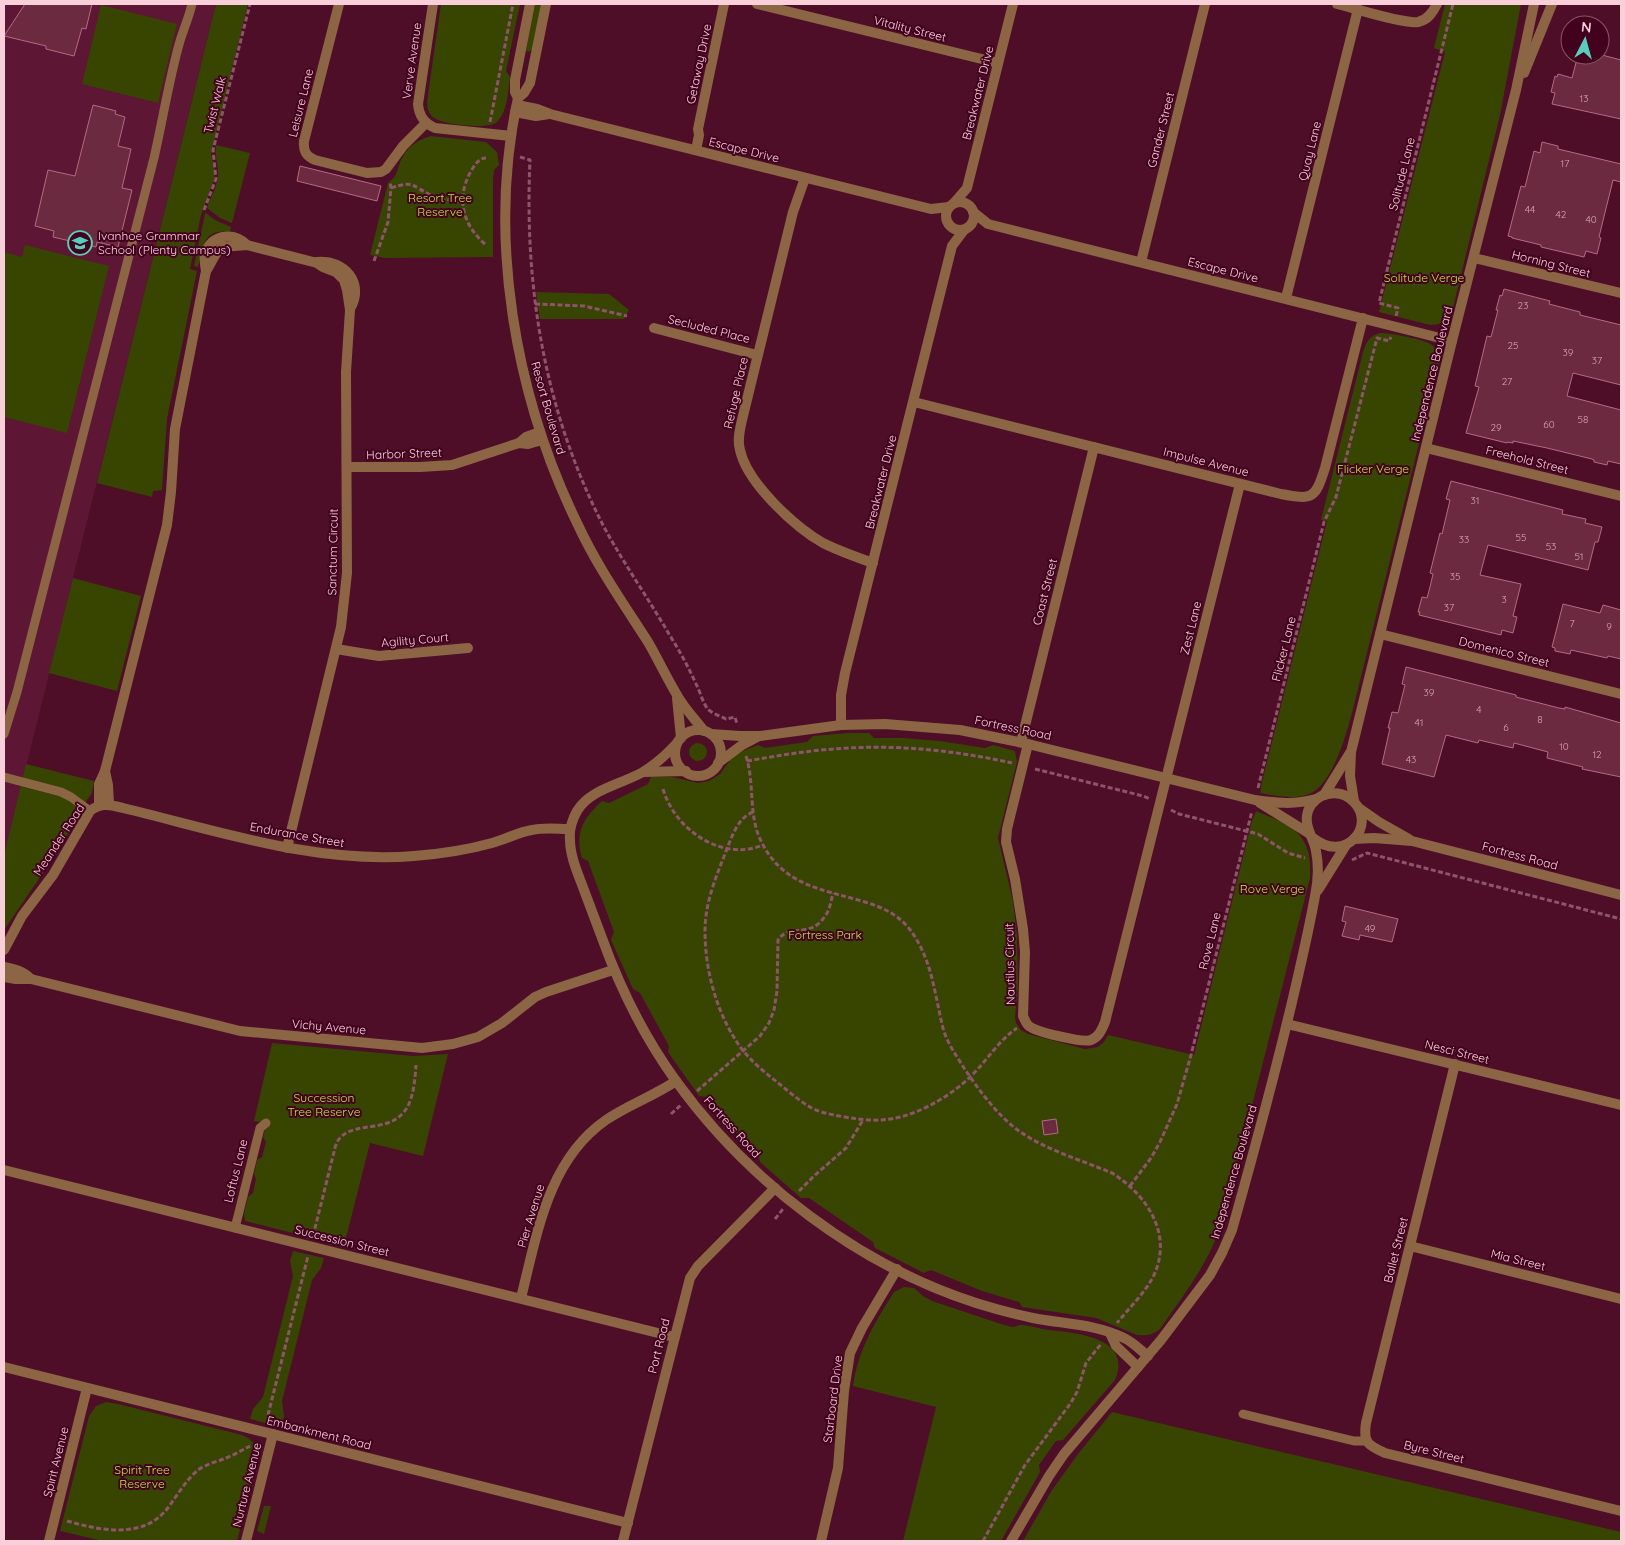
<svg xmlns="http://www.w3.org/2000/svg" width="1625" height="1545" font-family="Quicksand,sans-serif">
<rect width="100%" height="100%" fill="#4e0e27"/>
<!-- built -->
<polygon fill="#5d1633" points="4,4 216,4 4,855"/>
<!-- green -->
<g fill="#374500">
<polygon points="216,4 248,4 211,153 215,171 214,180 201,215 190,269 197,271 167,419 162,490 153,491 152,497 97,483"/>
<path d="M441,4h79l-14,67 4,6c-2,14 -2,34 -13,45 -8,8 -56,3 -64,-5 -7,-6 -6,-14 -5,-22z"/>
<polygon points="535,4 541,4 532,50 528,52 526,50"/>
<path d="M1445,4h76l-21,111 -48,197c-6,10 -12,13 -22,13l-51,-13 66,-260 -11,-4z"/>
<polygon points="101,5 177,24 158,103 82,84"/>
<path d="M431,136l55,6 11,10 2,13 -5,5 -1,10v77l-108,1 -15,-3 18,-72c10,-6 9,-15 14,-25 6,-12 16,-18 29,-22z"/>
<path d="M216,145l34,8 -18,70 -12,-5 -13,-10c3,-10 10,-20 11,-31 1,-11 -4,-21 -2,-32z"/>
<path d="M206,213l9,7 16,7 -1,5c-27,-4 -27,15 -32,35l-4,-1 11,-52z"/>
<polygon points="25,245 109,266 67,433 4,417 4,252 22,257"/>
<polygon points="536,292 609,294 629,310 624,319 540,319"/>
<path d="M1380,333c10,0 44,6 52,12 5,4 7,11 7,18l-87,350c-6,22 -18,66 -39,79 -15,9 -36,4 -53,1l2,-11 65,-261 -6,-1 42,-168c3,-10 6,-16 17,-19z"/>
<polygon points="73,578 141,596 117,691 49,673"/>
<path d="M848,733h21l5,5h29l37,3 45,7 8,-3 22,6 2,11 -19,76 15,63 4,35 1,50 -3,31 1,6 5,7 7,4 57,15 13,-2 6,-5 4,-7 86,20 58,-234 4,-10c37,15 57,23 54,67l-87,341c-13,43 -38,74 -63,110 -7,6 -14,7 -23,6l-41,-17 -74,-11 -3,-5 -37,-11 -51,-21 -7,3 -49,-25 -2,-6 -64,-44h-8l-41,-36 -1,-6 -31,-32 -22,-27 -7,-1 -31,-44 1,-6 -29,-53 -7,-4 -22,-49 3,-8 -26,-71 -6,-3c-8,-25 2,-41 20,-57l7,2 39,-19 3,-7h21l26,6 11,-2 11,-7 11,-15 9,-7 18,-7 7,3 42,-6 6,-6z"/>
<circle cx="698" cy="752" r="9"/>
<polygon points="26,764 94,781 92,793 82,807 60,848 4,930 4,855"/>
<polygon points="272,1043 413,1056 448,1054 423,1156 370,1143 344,1246 245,1221 244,1214 248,1197 253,1193 256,1179 254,1174 257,1160 262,1157 266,1142 263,1137 265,1130 270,1125 266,1119 260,1122 254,1121"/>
<polygon points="293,1251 324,1258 321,1268 312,1280 297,1341 282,1401 284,1417 281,1427 250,1419 253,1409 263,1397 293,1276 290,1261"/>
<path d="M904,1287l10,1 9,8 9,5 69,23c3,1 7,2 11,3 4,0 7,-3 11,-2 9,1 17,4 26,5 27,3 84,7 66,50l-52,60 -7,1 -17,24 1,7 -39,69h-98l33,-134 -83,-21c5,-34 20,-61 38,-89l3,-5z"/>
<path d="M106,1402l12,2 124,31c12,5 17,13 15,26l-20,80h-134l-43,-10 29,-115 7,-10z"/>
<polygon points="1112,1412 1621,1532 1621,1541 1023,1541 1052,1490 1078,1454"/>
<polygon points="264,1506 271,1506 264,1534 257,1531"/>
</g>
<!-- building -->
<g fill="#6c2a40" stroke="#b46b80">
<polygon points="25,4 92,4 86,29 82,28 74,56 46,49 46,46 4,36"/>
<polygon points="1578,55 1602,55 1621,60 1621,119 1552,104 1555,93 1551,92 1555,76 1557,77 1558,74 1572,78"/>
<polygon points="93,105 116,111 115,114 125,117 118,146 131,149 122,188 132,190 118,247 97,242 96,247 53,237 54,231 35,226 48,170 75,176"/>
<polygon points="1542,142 1558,146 1558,149 1621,164 1621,182 1613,180 1599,237 1601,238 1597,254 1586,251 1584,257 1541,247 1541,245 1512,238 1512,237 1508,236 1521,186 1525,187 1534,151 1540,153"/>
<polygon points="300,166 381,186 377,201 297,181"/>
<polygon points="1504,289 1550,301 1549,304 1580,312 1580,315 1621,325 1621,385 1573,373 1567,396 1621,410 1621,464 1608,461 1607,465 1594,462 1594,460 1592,459 1547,448 1513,441 1513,443 1507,442 1507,443 1466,433 1479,387 1475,386 1487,336 1491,337 1498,310 1496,310 1500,295 1502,296"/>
<polygon points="1451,481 1563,510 1562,514 1586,519 1585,523 1602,527 1598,542 1595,542 1588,570 1488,545 1480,575 1521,584 1513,616 1517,617 1513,633 1502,630 1501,635 1419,615 1420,612 1418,612 1422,597 1427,598 1430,587 1433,574 1430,573 1440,533 1442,534 1450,500 1446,499"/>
<polygon points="1563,604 1600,613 1603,605 1621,610 1621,659 1608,656 1607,658 1571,650 1570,654 1555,651 1555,648 1552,647"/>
<polygon points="1406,667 1516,695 1516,697 1559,708 1565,709 1565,707 1621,723 1621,777 1582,769 1583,767 1547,758 1548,752 1514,743 1513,748 1479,740 1478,743 1446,735 1434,777 1382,764 1390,728 1388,728 1392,712 1398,713 1405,685 1402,684"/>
<polygon points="1345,906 1398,919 1392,942 1360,935 1359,940 1342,936 1346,922 1342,921"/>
<polygon points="1056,1119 1058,1133 1044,1135 1042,1121"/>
</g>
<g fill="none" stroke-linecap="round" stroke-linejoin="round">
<!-- path -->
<g stroke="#8d5569" stroke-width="3" stroke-dasharray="5 2.5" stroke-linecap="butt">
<polyline points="490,122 513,4"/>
<path d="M520,157l10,3c-6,128 15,253 74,367 20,37 44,71 65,107 10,16 19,32 27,50 4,7 6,17 11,24 3,5 14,8 19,11l9,-2 2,7"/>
<path d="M391,188c24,-8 20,-2 40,7 9,4 21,5 31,7"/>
<polyline points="204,210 216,179 213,150 250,4"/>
<path d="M485,244c-22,-19 -29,-45 -15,-71 4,-7 8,-15 16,-15"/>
<polyline points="374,261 388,222 391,188 390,181"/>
<polyline points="535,304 584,306 627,316"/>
<polyline points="1396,316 1398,308 1379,303 1453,4"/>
<path d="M746,756c9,28 2,59 15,85 22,45 61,48 104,61 16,5 30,11 42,24 25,30 27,66 36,102 4,15 13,27 21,40 14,21 34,48 55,63 27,19 62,29 93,42 35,22 62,62 41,104 -9,17 -24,31 -36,46"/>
<path d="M747,761c29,-5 58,-10 87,-12 60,-5 119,1 178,14"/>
<polyline points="1035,769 1143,796 1150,799"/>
<polyline points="1258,788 1324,522 1336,497 1377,338 1389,341 1391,337"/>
<path d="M663,789c12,41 59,73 100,56"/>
<polyline points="1171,810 1179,814 1258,834 1288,853 1305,858"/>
<path d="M753,812c-16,6 -22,27 -28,42 -10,25 -20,50 -20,77 0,40 12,84 36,117 10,13 23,24 36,34 10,8 21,18 33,25 8,5 19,7 29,9 27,5 47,7 74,-3 19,-7 43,-22 57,-36 17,-16 27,-35 47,-49"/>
<polyline points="1352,860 1367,853 1621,919"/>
<path d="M697,1091l63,-55 9,-13 5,-13 3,-19 1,-51c11,-17 33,-1 47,-24 5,-6 6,-15 8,-23"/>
<polyline points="671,1114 681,1105"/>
<polyline points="1130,1186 1151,1158 1160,1142 1177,1104 1191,1055 1252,811"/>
<polyline points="799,1191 814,1176 846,1148 863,1120"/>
<polyline points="775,1219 783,1209"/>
<path d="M313,1236l21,-84c1,-4 2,-10 6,-14 16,-18 52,-3 68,-32 6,-13 7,-27 8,-41"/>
<polyline points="268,1415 308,1256"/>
<path d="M67,1521c32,9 75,19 100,-12 10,-13 18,-28 31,-39 8,-6 19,-8 28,-12 8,-3 16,-8 24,-12"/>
<polyline points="983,1541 1025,1465 1070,1404 1077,1392 1086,1363 1101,1344"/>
</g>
<!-- service -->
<g stroke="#8b6544" stroke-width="9">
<path d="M4,734l13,-42 137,-534c9,-39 15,-79 26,-117 4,-13 9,-24 12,-37"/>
<polyline points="4,777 61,792 71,797 90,811"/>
<polyline points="235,1228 260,1128 266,1123"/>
<polyline points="1243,1414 1354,1441 1366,1441"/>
</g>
<!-- minor -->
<g stroke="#8b6544" stroke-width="10">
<path d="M339,4l-35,137c-1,10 2,15 11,19l52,13 14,-1 5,-3 17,-23 23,-23"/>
<path d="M433,4l-15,100c1,12 6,19 17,24l76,8"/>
<path d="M530,4l-15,76v12l3,6c-31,140 -3,298 60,427 19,41 45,78 70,117 10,17 18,35 29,53 7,13 18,24 27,36"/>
<polyline points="757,4 998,63"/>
<path d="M1337,4c17,4 66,20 81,18 10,-2 15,-10 19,-18"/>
<polyline points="518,98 524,93 530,83 546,4"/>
<polyline points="517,105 537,109 550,114 931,209 949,207"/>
<polyline points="515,112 536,116 549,114"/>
<polyline points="696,150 699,135 698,129 724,4"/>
<path d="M805,178l-12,34 -51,208c-2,9 -5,20 -2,30 7,33 55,77 83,93 16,8 33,14 50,20"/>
<circle cx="960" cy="216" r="14"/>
<polyline points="954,203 967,188 1013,4"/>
<polyline points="973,212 988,224 1452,341"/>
<polyline points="1474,258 1621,293"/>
<path d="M317,262c28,-3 48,22 33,47"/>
<polyline points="1141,262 1205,4"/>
<path d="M206,271c6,-8 8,-18 16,-24l25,-2 70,18 6,4 13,5 8,8 3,10 3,20 -4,62 1,201 -6,54 -54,221"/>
<polyline points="1286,298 1358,9"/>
<polyline points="654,328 757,355"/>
<path d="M914,402l367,92c32,6 34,5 44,-26l38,-150"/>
<polyline points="519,443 526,437 540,432"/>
<polyline points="1426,448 1621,496"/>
<polyline points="347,467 420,467 452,465 519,443 528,444 542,440"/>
<polyline points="1380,634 1621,694"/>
<polyline points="336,649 379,656 468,648"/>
<polyline points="677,698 681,738"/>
<polyline points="841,725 841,695 845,673 952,246 964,230"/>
<circle cx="698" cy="753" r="23"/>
<path d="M711,734l29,2h20l81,-11 44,-1 75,6 68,14 227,56c21,3 40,5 61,-1"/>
<polyline points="1021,742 1094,447"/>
<path d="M677,743c-10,11 -21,21 -34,29 -21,12 -53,17 -66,39 -5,9 -8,19 -7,29 0,14 6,29 11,42 7,19 14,37 21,56 18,50 43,100 74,143 73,101 182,184 300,222 19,6 38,11 57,15 31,6 63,6 91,20 9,4 16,12 24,18"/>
<path d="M1028,744l-21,85 -1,13 9,37 8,50 2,23 -2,64c2,4 3,8 6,10 7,6 54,17 62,14 8,-3 11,-11 14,-18l135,-538"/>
<polyline points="718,763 742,745 757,737"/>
<polyline points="105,771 108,785 109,804"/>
<polyline points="644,772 686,771"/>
<polyline points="1260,803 1310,834"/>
<path d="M99,806v-22l6,-13 62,-246 4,-33 4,-63 31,-158c-1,-7 -3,-14 0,-20 8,-18 29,-18 41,-6"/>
<polyline points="1359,808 1379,822 1409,839"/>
<polyline points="1354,839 1374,838 1412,841 1621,895"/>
<path d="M4,950l18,-34 31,-41 37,-64c11,-9 21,-6 33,-3 96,23 192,56 291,48 26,-2 53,-6 78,-13 14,-4 27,-11 40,-13 12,-3 26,-1 38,-1"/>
<path d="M4,967c10,2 19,4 27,12"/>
<polyline points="4,977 16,979 31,979 240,1031 422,1048 453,1044 478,1037 502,1023 535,997 546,992 613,970"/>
<polyline points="1287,1024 1621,1105"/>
<path d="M1455,1064l-89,359c-3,19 1,22 19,30l236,58"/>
<polyline points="4,1170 674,1337"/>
<polyline points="1410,1246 1621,1299"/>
<path d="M521,1298c16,-64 27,-138 85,-178 22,-15 48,-24 70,-39"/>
<polyline points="1110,1333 1116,1346 1138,1367"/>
<polyline points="4,1367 628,1523"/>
<polyline points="49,1541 87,1388"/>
<polyline points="246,1541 273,1434"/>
<polyline points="623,1541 690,1278 698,1266 775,1188"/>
<polyline points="821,1541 838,1468 844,1391 850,1353 862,1328 897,1269"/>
</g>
<!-- tertiary -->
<g stroke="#8b6544" stroke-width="10">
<polyline points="1524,73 1552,4"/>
<polyline points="1324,795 1350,753"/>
<polyline points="1354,801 1350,776 1351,752 1452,341 1516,90 1534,4"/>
<polyline points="1318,890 1346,845"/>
<path d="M1011,1541l38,-65 15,-22 97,-114 49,-65 12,-22 10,-23c25,-89 49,-177 69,-267 5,-22 10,-45 14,-67 3,-14 4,-30 1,-45 -2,-13 -13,-25 -8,-40 7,-19 32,-24 46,-9 23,24 -9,62 -41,36"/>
</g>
</g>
<!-- icons -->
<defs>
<g id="school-ring" transform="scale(1.25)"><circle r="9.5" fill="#42021d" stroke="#5acebc" stroke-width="1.5"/><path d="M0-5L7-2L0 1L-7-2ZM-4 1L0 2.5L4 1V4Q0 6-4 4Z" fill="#5acebc"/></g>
</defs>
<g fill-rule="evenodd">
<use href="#school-ring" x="80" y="243"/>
</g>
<g text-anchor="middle" stroke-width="4" stroke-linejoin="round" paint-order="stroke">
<!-- number labels -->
<g font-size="10" fill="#d6a6b4">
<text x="1584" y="102">13</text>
<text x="1565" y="167">17</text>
<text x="1530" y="213">44</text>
<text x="1561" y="218">42</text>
<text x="1591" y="223">40</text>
<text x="1523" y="309">23</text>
<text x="1513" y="349">25</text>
<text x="1568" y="356">39</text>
<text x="1597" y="364">37</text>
<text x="1507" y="385">27</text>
<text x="1583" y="423">58</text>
<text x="1549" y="428">60</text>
<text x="1496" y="431">29</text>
<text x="1475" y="504">31</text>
<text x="1521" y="541">55</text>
<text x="1464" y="543">33</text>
<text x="1551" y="550">53</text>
<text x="1579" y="560">51</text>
<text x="1455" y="580">35</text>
<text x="1504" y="603">3</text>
<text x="1449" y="611">37</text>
<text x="1572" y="627">7</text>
<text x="1609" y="630">9</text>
<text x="1429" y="696">39</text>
<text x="1479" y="713">4</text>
<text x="1540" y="723">8</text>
<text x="1419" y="726">41</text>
<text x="1506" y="731">6</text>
<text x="1564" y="750">10</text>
<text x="1597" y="758">12</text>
<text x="1411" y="763">43</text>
<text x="1370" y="932">49</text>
</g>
<!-- street labels -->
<g font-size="12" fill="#f9d0da" stroke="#42021d">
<text transform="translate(910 29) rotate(14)" y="4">Vitality Street</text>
<text transform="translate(412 61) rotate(-82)" y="4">Verve Avenue</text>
<text transform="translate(699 64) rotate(-78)" y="4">Getaway Drive</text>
<text transform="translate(978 93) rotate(-76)" y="4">Breakwater Drive</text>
<text transform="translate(301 103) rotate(-76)" y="4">Leisure Lane</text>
<text transform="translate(215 105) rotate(-76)" y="4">Twist Walk</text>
<text transform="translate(1161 130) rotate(-76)" y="4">Gander Street</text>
<text transform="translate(744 150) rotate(14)" y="4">Escape Drive</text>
<text transform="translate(1310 151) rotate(-76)" y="4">Quay Lane</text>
<text transform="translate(1402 174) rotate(-76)" y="4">Solitude Lane</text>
<text transform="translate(1551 264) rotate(14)" y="4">Horning Street</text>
<text transform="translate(1223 270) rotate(14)" y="4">Escape Drive</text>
<text transform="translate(709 329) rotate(14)" y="4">Secluded Place</text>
<text transform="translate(1432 374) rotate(-76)" y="4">Independence Boulevard</text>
<text transform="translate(736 393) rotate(-77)" y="4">Refuge Place</text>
<text transform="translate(548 408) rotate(74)" y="4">Resort Boulevard</text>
<text transform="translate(404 454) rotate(-2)" y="4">Harbor Street</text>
<text transform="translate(1527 460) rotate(14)" y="4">Freehold Street</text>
<text transform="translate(1206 462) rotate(14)" y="4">Impulse Avenue</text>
<text transform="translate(881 482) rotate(-76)" y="4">Breakwater Drive</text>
<text transform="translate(333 552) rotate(-89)" y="4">Sanctum Circuit</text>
<text transform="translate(1045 592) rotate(-76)" y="4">Coast Street</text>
<text transform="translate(1191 628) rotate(-76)" y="4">Zest Lane</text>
<text transform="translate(415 640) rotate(-5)" y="4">Agility Court</text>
<text transform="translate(1284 649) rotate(-76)" y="4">Flicker Lane</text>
<text transform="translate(1504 652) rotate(14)" y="4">Domenico Street</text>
<text transform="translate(1013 728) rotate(12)" y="4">Fortress Road</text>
<text transform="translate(297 835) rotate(10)" y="4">Endurance Street</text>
<text transform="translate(59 840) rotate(-57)" y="4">Meander Road</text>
<text transform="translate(1520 856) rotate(15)" y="4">Fortress Road</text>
<text transform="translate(1210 941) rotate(-76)" y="4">Rove Lane</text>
<text transform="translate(1010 964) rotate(-91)" y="4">Nautilus Circuit</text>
<text transform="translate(329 1027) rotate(5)" y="4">Vichy Avenue</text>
<text transform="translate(1457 1052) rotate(14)" y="4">Nesci Street</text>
<text transform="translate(732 1127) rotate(48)" y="4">Fortress Road</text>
<text transform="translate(236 1171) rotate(-76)" y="4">Loftus Lane</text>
<text transform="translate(1234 1172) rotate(-74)" y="4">Independence Boulevard</text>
<text transform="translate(531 1216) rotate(-73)" y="4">Pier Avenue</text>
<text transform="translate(342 1241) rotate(14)" y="4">Succession Street</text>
<text transform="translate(1396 1250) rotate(-76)" y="4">Ballet Street</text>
<text transform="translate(1518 1260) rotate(14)" y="4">Mia Street</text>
<text transform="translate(659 1346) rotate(-76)" y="4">Port Road</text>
<text transform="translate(833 1399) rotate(-83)" y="4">Starboard Drive</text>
<text transform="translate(319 1433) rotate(14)" y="4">Embankment Road</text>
<text transform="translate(1434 1452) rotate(14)" y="4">Byre Street</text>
<text transform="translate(56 1462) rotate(-76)" y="4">Spirit Avenue</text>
<text transform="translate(247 1485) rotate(-76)" y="4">Nurture Avenue</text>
</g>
<!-- park labels -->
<g font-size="12" fill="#bde244" stroke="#42021d">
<text x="440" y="202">Resort Tree<tspan x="440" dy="14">Reserve</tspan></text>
<text x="1424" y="282">Solitude Verge</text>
<text x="1373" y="473">Flicker Verge</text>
<text x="1272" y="893">Rove Verge</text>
<text x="825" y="939">Fortress Park</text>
<text x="324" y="1102">Succession<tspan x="324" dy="14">Tree Reserve</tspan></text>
<text x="142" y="1474">Spirit Tree<tspan x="142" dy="14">Reserve</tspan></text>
</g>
<!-- poi labels -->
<g font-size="12" fill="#f9d0da" stroke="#42021d" text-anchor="start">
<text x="98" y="240">Ivanhoe Grammar<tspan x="98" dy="14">School (Plenty Campus)</tspan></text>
</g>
</g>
<!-- border -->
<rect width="1625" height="1545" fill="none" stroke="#f9d0da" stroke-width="10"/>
<!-- north arrow -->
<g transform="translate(1585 40) rotate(6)"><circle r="24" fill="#42021d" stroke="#8b5469"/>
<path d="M0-4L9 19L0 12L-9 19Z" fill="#5acebc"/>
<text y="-8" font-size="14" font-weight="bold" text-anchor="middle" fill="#f9d0da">N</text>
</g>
</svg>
